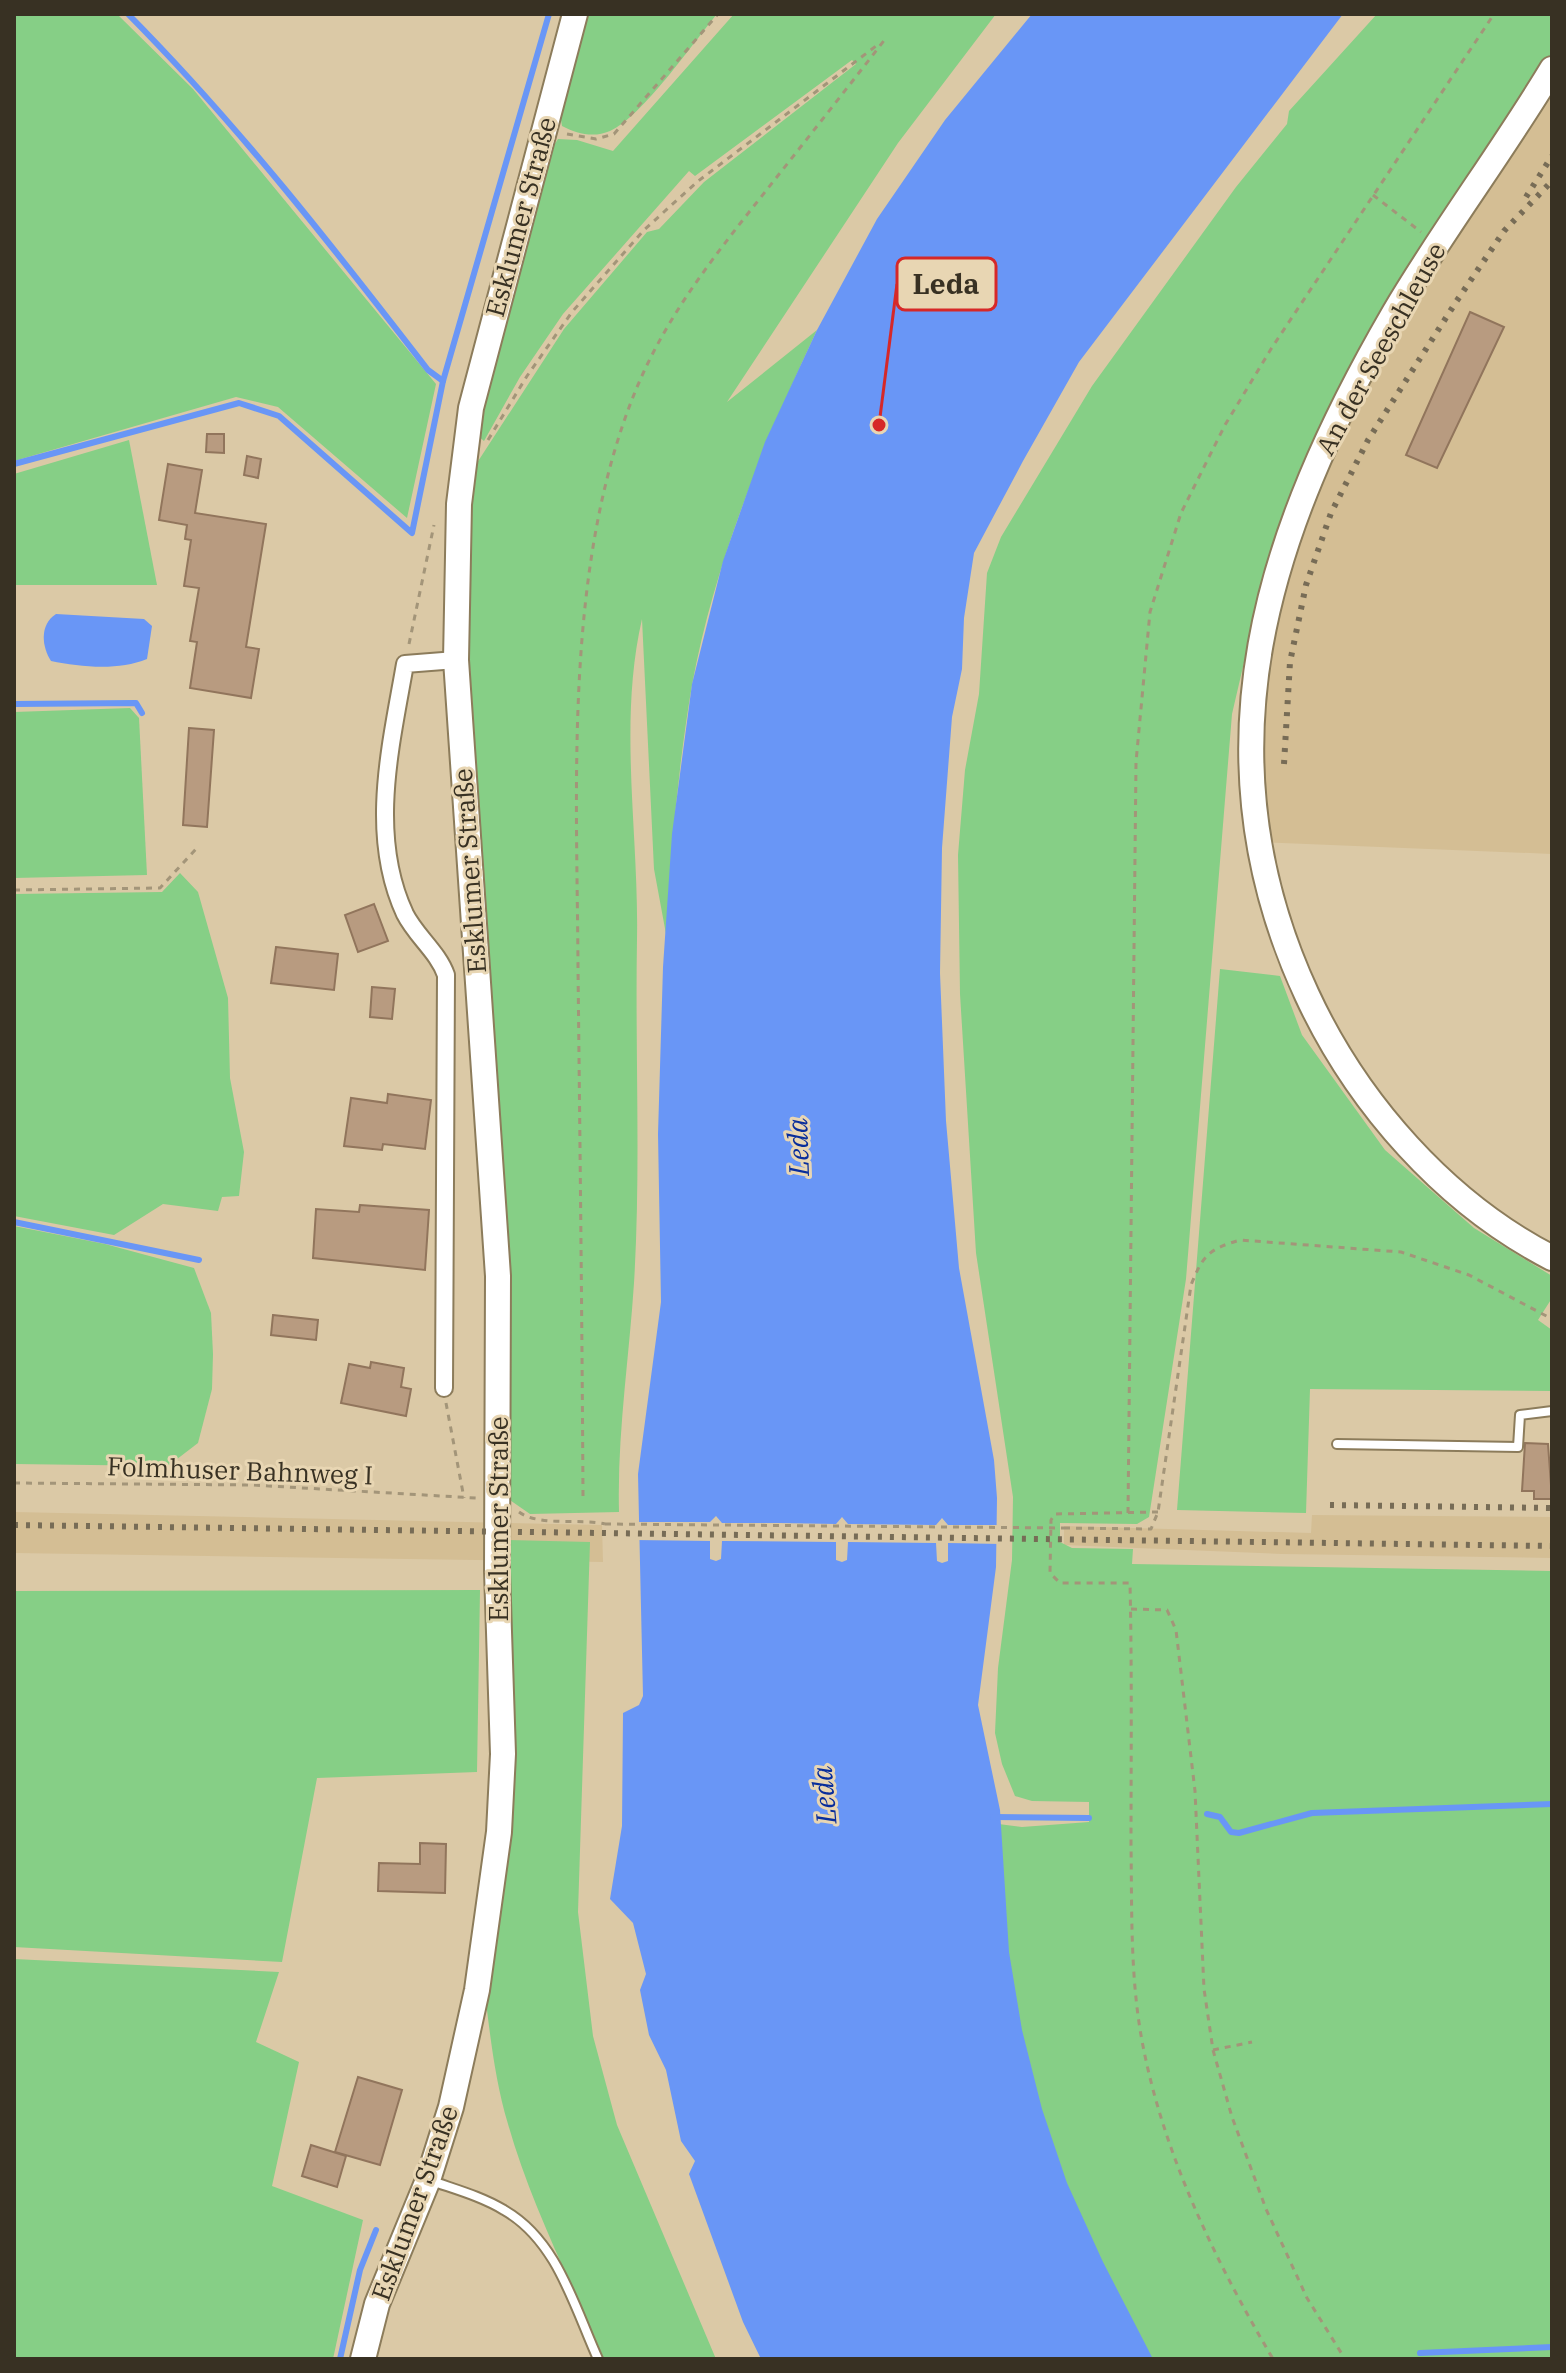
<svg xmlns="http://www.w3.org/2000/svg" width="1566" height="2373" font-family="'IBM Plex Serif',serif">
<rect width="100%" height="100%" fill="#dbc9a6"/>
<!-- built -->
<g fill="#d4be94">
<polygon points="1552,69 1552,854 1258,842 1250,733 1311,475"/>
<polygon points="14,1512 602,1525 603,1562 14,1553"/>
<polygon points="1312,1515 1552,1517 1552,1558 1282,1554 1064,1545 1064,1526 1311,1533"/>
</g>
<!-- green -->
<g fill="#86cf86">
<polygon points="14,14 117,14 193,89 436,384 407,518 278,407 236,397 14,461"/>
<path d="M585,14h132c-24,29 -75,103 -107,117 -16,7 -33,3 -48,-5l-2,-12z"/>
<path d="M734,14h262l-98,129 -171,259 90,-72c-53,114 -102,231 -125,355 -14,82 -21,166 -26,249l-12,-65 -12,-250c-24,104 -3,215 -5,320 -2,114 4,230 -3,344 -5,77 -17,152 -15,229l-89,2 -23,-16 4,-150 -2,-98 -42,-628 6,-153 91,-140 83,-97 12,-3 45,-47 152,-118 -4,-4 -157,116 -6,-5 -126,143 -43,63 -36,64 -6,-5 24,-116 46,-166 10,-15 19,1 36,11z"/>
<polygon points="1377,14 1552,14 1552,69 1311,475 1268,559 1232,714 1186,1279 1149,1517 1137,1524 1060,1523 1060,1542 1072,1548 1133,1549 1132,1564 1552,1571 1552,2359 1121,2359 1058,2235 975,1821 1022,1827 1089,1822 1089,1802 1032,1801 1015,1796 1002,1764 995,1733 998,1668 1012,1560 1013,1497 976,1253 960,994 958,855 965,770 979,694 987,573 1001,537 1092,386 1236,187 1287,124 1289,111"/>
<polygon points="129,440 157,585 14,585 14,474"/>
<polygon points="130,708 139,718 147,875 14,878 14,712"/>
<polygon points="180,873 198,892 228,998 230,1078 244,1152 239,1196 222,1197 218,1211 163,1204 114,1235 14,1216 14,894 162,892"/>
<polygon points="1220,969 1280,976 1302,1035 1385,1150 1474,1228 1552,1276 1552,1298 1538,1320 1552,1330 1552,1391 1310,1389 1306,1513 1177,1510"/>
<polygon points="14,1226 105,1244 194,1268 211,1313 213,1354 212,1389 198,1443 168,1466 14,1464"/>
<path d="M508,1540l82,2 -12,370 15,124 24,89 99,234h-112c-33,-77 -73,-154 -96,-235 -12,-40 -17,-81 -22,-122z"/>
<polygon points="480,1590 477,1772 317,1778 282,1962 14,1947 14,1591"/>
<polygon points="14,1959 279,1972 256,2042 299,2062 272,2186 363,2220 333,2359 14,2359"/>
</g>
<!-- water -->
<g fill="#6996f6">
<polygon points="1032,14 1343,14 1079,362 1023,461 974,553 964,618 962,669 952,717 942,848 940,973 946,1121 959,1268 994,1460 997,1498 996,1567 978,1705 1000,1810 1009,1952 1022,2030 1042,2109 1067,2183 1103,2262 1153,2359 761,2359 743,2322 689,2174 695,2161 681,2141 666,2070 649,2035 640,1990 646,1974 633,1923 610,1899 622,1826 623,1713 639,1705 643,1696 638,1474 661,1302 658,1134 663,967 672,834 692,684 723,561 765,442 817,330 877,219 945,120"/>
<path d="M56,614l88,5 8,7 -5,33c-29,12 -66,8 -96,2 -9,-14 -12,-36 5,-47z"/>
</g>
<!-- pier -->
<polygon fill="#dbc9a6" points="716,1516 722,1523 780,1523 836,1524 842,1517 848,1524 936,1525 942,1518 948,1525 1001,1525 1001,1544 948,1543 948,1561 942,1563 937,1561 936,1543 848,1542 847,1560 842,1562 836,1560 836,1542 722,1541 721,1559 716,1561 710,1559 710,1541 635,1540 636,1522 710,1522"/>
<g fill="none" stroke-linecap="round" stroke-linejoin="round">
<!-- stream -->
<g stroke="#6996f6" stroke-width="6">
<path d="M128,14c110,111 205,233 300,356l15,11"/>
<polyline points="14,464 239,403 279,416 412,533 443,381 549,14"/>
<polyline points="14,704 136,703 142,713"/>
<polyline points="14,1222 199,1260"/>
<polyline points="1207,1814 1220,1817 1231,1832 1239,1833 1312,1813 1552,1804"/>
<polyline points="993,1817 1089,1818"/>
<polyline points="1420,2353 1552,2347"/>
<polyline points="340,2359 360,2270 376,2230"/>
</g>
</g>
<!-- building -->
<g fill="#b89b80" stroke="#91755c" stroke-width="2">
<polygon points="1470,312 1504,327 1437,468 1406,455"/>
<polygon points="207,434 224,434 224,453 206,452"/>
<polygon points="247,456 261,459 258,478 244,475"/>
<polygon points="168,464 202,470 195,513 266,524 246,647 259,649 251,698 190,688 197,642 190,641 199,588 184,586 191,540 185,539 187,525 159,520"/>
<polygon points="189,728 214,730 207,827 183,825"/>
<polygon points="374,904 388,941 358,952 345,915"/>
<polygon points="276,947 338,954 334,990 271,983"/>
<polygon points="372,987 395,989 392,1019 370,1017"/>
<polygon points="388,1094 431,1100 425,1149 383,1144 382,1150 344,1146 351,1098 387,1103"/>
<polygon points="360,1205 429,1210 425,1270 313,1258 316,1209 359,1212"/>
<polygon points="273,1315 318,1320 316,1340 271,1335"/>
<polygon points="371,1362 404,1368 401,1387 411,1389 406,1416 341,1403 349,1364 370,1368"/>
<polygon points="1525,1443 1548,1444 1552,1499 1534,1499 1534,1491 1522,1491"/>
<polygon points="420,1843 446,1844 445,1893 378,1891 379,1863 420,1864"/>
<polygon points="358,2077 402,2090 380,2165 335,2152"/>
<polygon points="311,2145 346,2156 337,2187 302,2176"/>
</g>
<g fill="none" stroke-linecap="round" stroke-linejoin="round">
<!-- lane casing -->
<g stroke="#8c7c5b" stroke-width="12">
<g id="lane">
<polyline points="1337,1444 1518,1447 1520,1415 1552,1411"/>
<path d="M429,2180c25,9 52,16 75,30 53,30 70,96 94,149"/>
</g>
</g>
<!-- street casing -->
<g stroke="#8c7c5b" stroke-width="20">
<path id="street" d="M444,1388l2,-413c-8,-23 -30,-39 -41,-61 -37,-79 -14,-169 0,-250l51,-4"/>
</g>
<!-- secondary casing -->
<g stroke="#8c7c5b" stroke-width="28">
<g id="secondary">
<path d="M1552,69c-50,83 -109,161 -158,244 -127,219 -200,439 -87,682 50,108 138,208 245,263"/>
<polyline points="363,2359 377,2304 428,2180 451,2107 477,1990 499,1832 503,1754 497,1571 498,1276 456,660 459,504 471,408 575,14"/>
</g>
</g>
<!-- path -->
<g stroke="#a39579" stroke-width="3" stroke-dasharray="6 6" stroke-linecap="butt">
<polyline points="567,134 596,139 614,134 718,14"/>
<polyline points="1373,195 1421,232"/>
<polyline points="488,440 527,376 572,312 644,230 697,182 880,43"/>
<polyline points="409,644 434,525"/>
<polyline points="14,890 160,888 196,849"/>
<polyline points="446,1403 464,1498"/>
<polyline points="14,1483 252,1485 476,1498"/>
<path d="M583,1496c-1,-176 -3,-352 -5,-528 -1,-186 -14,-401 57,-576 30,-74 77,-133 126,-195 42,-53 84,-106 125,-159"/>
<path d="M519,1512c21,15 60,6 86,12"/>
<path d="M1158,1512l-103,2 -4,6 -1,53 10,10h70c2,88 1,175 1,262 1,69 -1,139 13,206 22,109 73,213 129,308"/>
<polyline points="1128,1513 1136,762 1150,612 1181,513 1225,425 1271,349 1494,14"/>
<path d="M1064,1528l87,1 7,-17 33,-227c12,-30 18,-36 49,-45l161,12 68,23 83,44"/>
<polyline points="1131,1609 1167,1610 1176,1630 1195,1791 1204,1989 1213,2050 1232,2117 1266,2209 1307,2298 1345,2359"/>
<polyline points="1213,2050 1252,2042"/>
</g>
<!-- lane -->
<use href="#lane" stroke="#fff" stroke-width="8"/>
<!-- street -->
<use href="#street" stroke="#fff" stroke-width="16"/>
<!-- secondary -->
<use href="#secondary" stroke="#fff" stroke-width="24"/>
<!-- rail -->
<g stroke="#776c56" stroke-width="6" stroke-dasharray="4 8" stroke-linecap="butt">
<polyline points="1526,197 1552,156"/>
<polyline points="1284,764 1290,662 1306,585 1331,513 1368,440 1456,302 1504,231 1552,181"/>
<polyline points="1330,1505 1552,1508"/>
<polyline points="14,1525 1552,1546"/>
</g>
<!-- path-bridge -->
<polyline stroke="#a39579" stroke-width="3" stroke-dasharray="6 6" stroke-linecap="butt" points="605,1524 1064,1528"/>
</g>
<g text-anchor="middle" stroke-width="6" stroke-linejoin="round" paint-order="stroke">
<!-- street labels -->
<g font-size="26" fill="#383123" stroke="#e8d6b3">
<text transform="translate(521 217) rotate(-75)" y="9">Esklumer Straße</text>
<text transform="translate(1381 349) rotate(-61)" y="9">An der Seeschleuse</text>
<text transform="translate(470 871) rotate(-94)" y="9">Esklumer Straße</text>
<text transform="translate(240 1471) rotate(2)" y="9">Folmhuser Bahnweg I</text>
<text transform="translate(499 1519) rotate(-90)" y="9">Esklumer Straße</text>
<text transform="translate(415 2203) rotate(-70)" y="9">Esklumer Straße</text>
</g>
<!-- water labels -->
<g font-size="28" font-style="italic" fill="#082d9b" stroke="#e8d6b3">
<text transform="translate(798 1147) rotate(-92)" y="10">Leda</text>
<text transform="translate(824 1795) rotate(-95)" y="10">Leda</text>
</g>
</g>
<!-- callouts -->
<path fill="none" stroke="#d62828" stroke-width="3" d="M879 425L897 284"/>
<circle fill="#d62828" stroke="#e8d6b3" stroke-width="3" cx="879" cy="425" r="8"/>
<rect fill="#e8d6b3" stroke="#d62828" stroke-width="3" x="897" y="258" width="99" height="52" rx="8"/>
<g font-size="28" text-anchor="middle" font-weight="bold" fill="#383123">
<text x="946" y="294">Leda</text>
</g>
<!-- border -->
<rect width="1566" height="2373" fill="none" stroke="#383123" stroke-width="32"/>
</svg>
